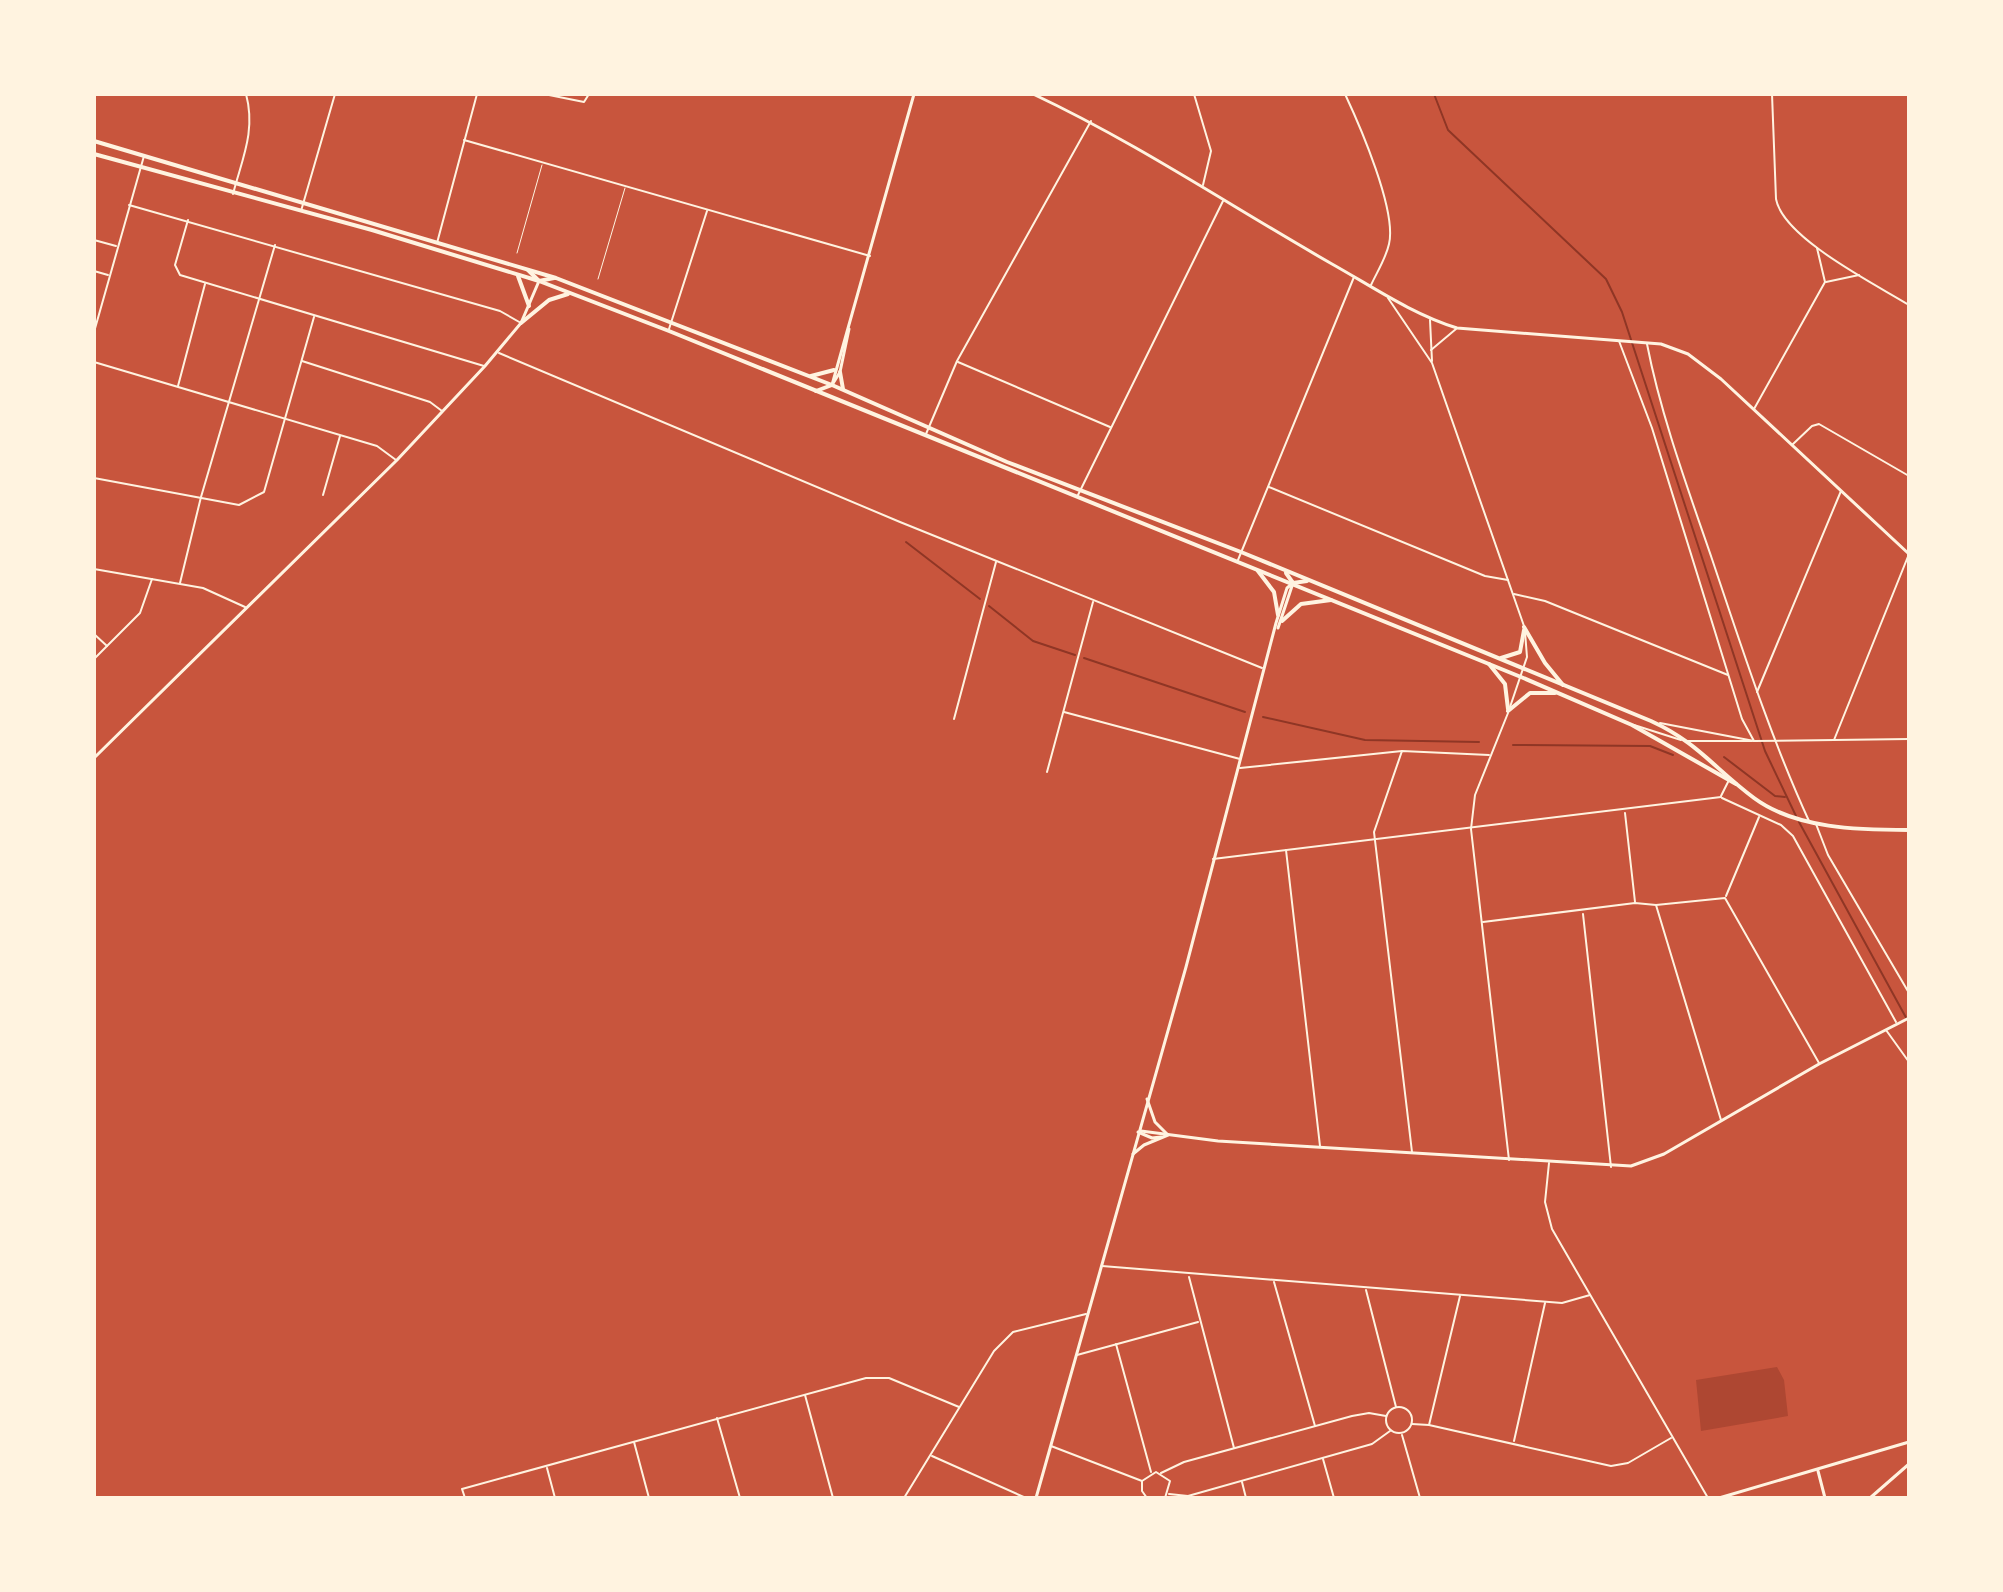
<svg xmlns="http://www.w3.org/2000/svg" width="2003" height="1592" font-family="'Libre Baskerville',serif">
<rect width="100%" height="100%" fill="#c8553d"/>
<!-- green -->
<polygon fill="#ae4732" points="1777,1367 1784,1380 1788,1416 1701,1431 1696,1380"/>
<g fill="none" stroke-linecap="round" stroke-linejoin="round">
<!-- stream -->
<g stroke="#8f3625" stroke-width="2">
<polyline points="1434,94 1448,130 1606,279 1622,312 1765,751 1796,816"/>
<polyline points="906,542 980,599"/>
<polyline points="989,606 1033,641 1075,655"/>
<polyline points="1084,658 1245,712"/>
<polyline points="1263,717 1365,740 1479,742"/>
<polyline points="1513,745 1650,746 1673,755"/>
<polyline points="1724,757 1775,796 1785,797"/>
<polyline points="1799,822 1909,1023"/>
</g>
<!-- service -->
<g stroke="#fff3e0" stroke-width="1">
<polyline points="517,253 542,165"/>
<polyline points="598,279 625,188"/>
</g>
<!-- minor -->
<g stroke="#fff3e0" stroke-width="2">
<polyline points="544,94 584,102 589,94"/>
<polyline points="1194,94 1211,151 1203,185"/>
<path d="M1345,94c15,32 52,117 44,150 -3,14 -12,28 -18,41"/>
<path d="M1772,94l4,105c7,39 99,85 133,106"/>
<polyline points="464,140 870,256"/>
<path d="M233,194c9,-35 23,-63 13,-100"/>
<polyline points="129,205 500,311 521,323"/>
<polyline points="301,211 335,94"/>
<polyline points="188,220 175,265 180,275 484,366"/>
<polyline points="94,240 116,246"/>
<polyline points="437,243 477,94"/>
<polyline points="94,271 108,275"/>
<polyline points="1826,282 1859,275"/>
<polyline points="1388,298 1432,363 1524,626"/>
<polyline points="1430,320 1432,361"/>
<polyline points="669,329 707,211"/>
<polyline points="94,332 144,156"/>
<polyline points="1619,341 1652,428 1742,719 1754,741"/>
<path d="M1647,344c14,72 41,145 65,215 30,89 58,177 97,262"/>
<polyline points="1431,350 1456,329"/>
<polyline points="499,353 900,522 1262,668"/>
<polyline points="302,361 430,402 442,411"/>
<polyline points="94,362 377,446 396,460"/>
<polyline points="958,362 1110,427"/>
<polyline points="178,386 205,284"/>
<polyline points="1754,409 1825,282 1817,248"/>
<polyline points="926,434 957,361 1091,121"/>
<polyline points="1792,445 1812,426 1819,424 1909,476"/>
<polyline points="94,478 239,505 264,492 314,317"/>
<polyline points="1269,487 1485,576 1508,580"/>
<polyline points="323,495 340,436"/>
<polyline points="1077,497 1223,201"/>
<polyline points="1238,560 1354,277"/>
<polyline points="94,569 203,588 245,607"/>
<polyline points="180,583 201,497 275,245"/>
<polyline points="1514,594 1545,601 1728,675"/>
<polyline points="94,634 107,646"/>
<polyline points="94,659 140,613 152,579"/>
<polyline points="1757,692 1841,491"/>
<polyline points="1510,707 1527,657 1525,632"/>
<polyline points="1064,712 1240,759"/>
<polyline points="1508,713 1475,795 1471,829 1509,1160"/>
<polyline points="954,719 996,562"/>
<polyline points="1660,723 1754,741 1909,739"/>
<polyline points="1634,725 1681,740"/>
<polyline points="1834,740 1909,554"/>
<polyline points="1687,741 1752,741"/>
<polyline points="1402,751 1374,832 1412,1152"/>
<polyline points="1240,768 1402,751 1489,755"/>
<polyline points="1047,772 1093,602"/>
<polyline points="1721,796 1729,780"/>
<polyline points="1722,798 1781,825 1793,836 1896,1022"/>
<polyline points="1625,813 1635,902"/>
<polyline points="1816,824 1828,855 1909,993"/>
<polyline points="1286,850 1320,1146"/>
<polyline points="1213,859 1721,797"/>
<polyline points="1726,896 1759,817"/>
<polyline points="1656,905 1721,1120"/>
<polyline points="1583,914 1611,1167"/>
<polyline points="1483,922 1635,903 1656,905 1725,898 1819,1063"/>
<polyline points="1886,1030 1909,1062"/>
<polyline points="1549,1163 1545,1202 1552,1229 1708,1498"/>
<polyline points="1102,1266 1562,1303 1590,1295"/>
<polyline points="1189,1277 1234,1448"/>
<polyline points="1274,1282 1315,1426"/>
<polyline points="1366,1290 1396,1407"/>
<polyline points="1116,1344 1151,1472"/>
<polyline points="1077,1355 1198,1322"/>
<polyline points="805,1395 833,1498"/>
<circle cx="1399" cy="1420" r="13"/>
<polyline points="717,1418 740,1498"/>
<polyline points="1412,1424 1429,1425 1611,1466 1628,1463 1671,1438"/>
<polyline points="1429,1425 1460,1296"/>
<polyline points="1402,1435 1420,1498"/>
<polyline points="1514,1441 1545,1303"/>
<polyline points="634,1442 649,1498"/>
<polyline points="1051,1446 1142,1481"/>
<polyline points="932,1456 1026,1498"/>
<polyline points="1323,1459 1334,1498"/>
<polyline points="547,1468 555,1498"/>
<polyline points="1161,1473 1184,1462 1352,1416 1369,1413 1386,1416"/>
<polyline points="1242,1482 1246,1498"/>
<polyline points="1169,1494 1188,1496 1372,1444 1390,1431"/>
<polyline points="465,1498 462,1489 866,1378 889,1378 959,1407"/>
<polyline points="904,1498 994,1351 1013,1332 1086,1314"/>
<polyline points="1147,1498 1142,1491 1142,1481 1156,1472 1170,1481 1165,1498"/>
</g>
<!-- tertiary -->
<g stroke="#fff3e0" stroke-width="3">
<path d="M1033,94c104,49 199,113 299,170 41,23 80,50 125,64l204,16 27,10 33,25 188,175"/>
<polyline points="832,385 914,94"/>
<polyline points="832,385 840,372 849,329"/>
<polyline points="94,758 397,460 485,366 521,323 539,281"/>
<polyline points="1141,1131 1218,1141 1631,1166 1664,1154 1819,1064 1909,1018"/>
<polyline points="1138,1132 1152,1138 1161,1137"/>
<polyline points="1818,1471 1825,1498"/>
<polyline points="1870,1498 1909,1464"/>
</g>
<!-- secondary -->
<g stroke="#fff3e0" stroke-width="3">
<polyline points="1278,628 1293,583"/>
<polyline points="1133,1154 1144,1145 1168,1135 1155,1122 1147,1099"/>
<polyline points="1036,1498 1186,967 1276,623 1287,588 1293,583"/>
<polyline points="1719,1498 1909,1442"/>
</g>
<!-- trunk -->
<g stroke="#fff3e0" stroke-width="4">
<path d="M94,141l462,137 276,107 175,77 234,90 410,169c46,21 64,48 103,77 42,31 105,32 155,32"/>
<polyline points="94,154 372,230 539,281 669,331 1521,677 1632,725 1736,784"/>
<polyline points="528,270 539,281 554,278"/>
<polyline points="518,276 529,306"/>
<polyline points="521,323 549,300 568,294"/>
<polyline points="840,372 843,389"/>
<polyline points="811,376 834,370"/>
<polyline points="816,391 832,385"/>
<polyline points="1258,571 1274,592 1278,615"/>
<polyline points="1286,573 1293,583 1307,581"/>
<polyline points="1282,621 1301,604 1331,600"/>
<polyline points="1524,627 1545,663 1563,685"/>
<polyline points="1501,658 1520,652 1524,630"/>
<polyline points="1489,664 1505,684 1508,709"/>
<polyline points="1508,711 1530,693 1555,693"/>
</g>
</g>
<!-- border -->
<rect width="2003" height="1592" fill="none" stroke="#fff3e0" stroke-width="192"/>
</svg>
